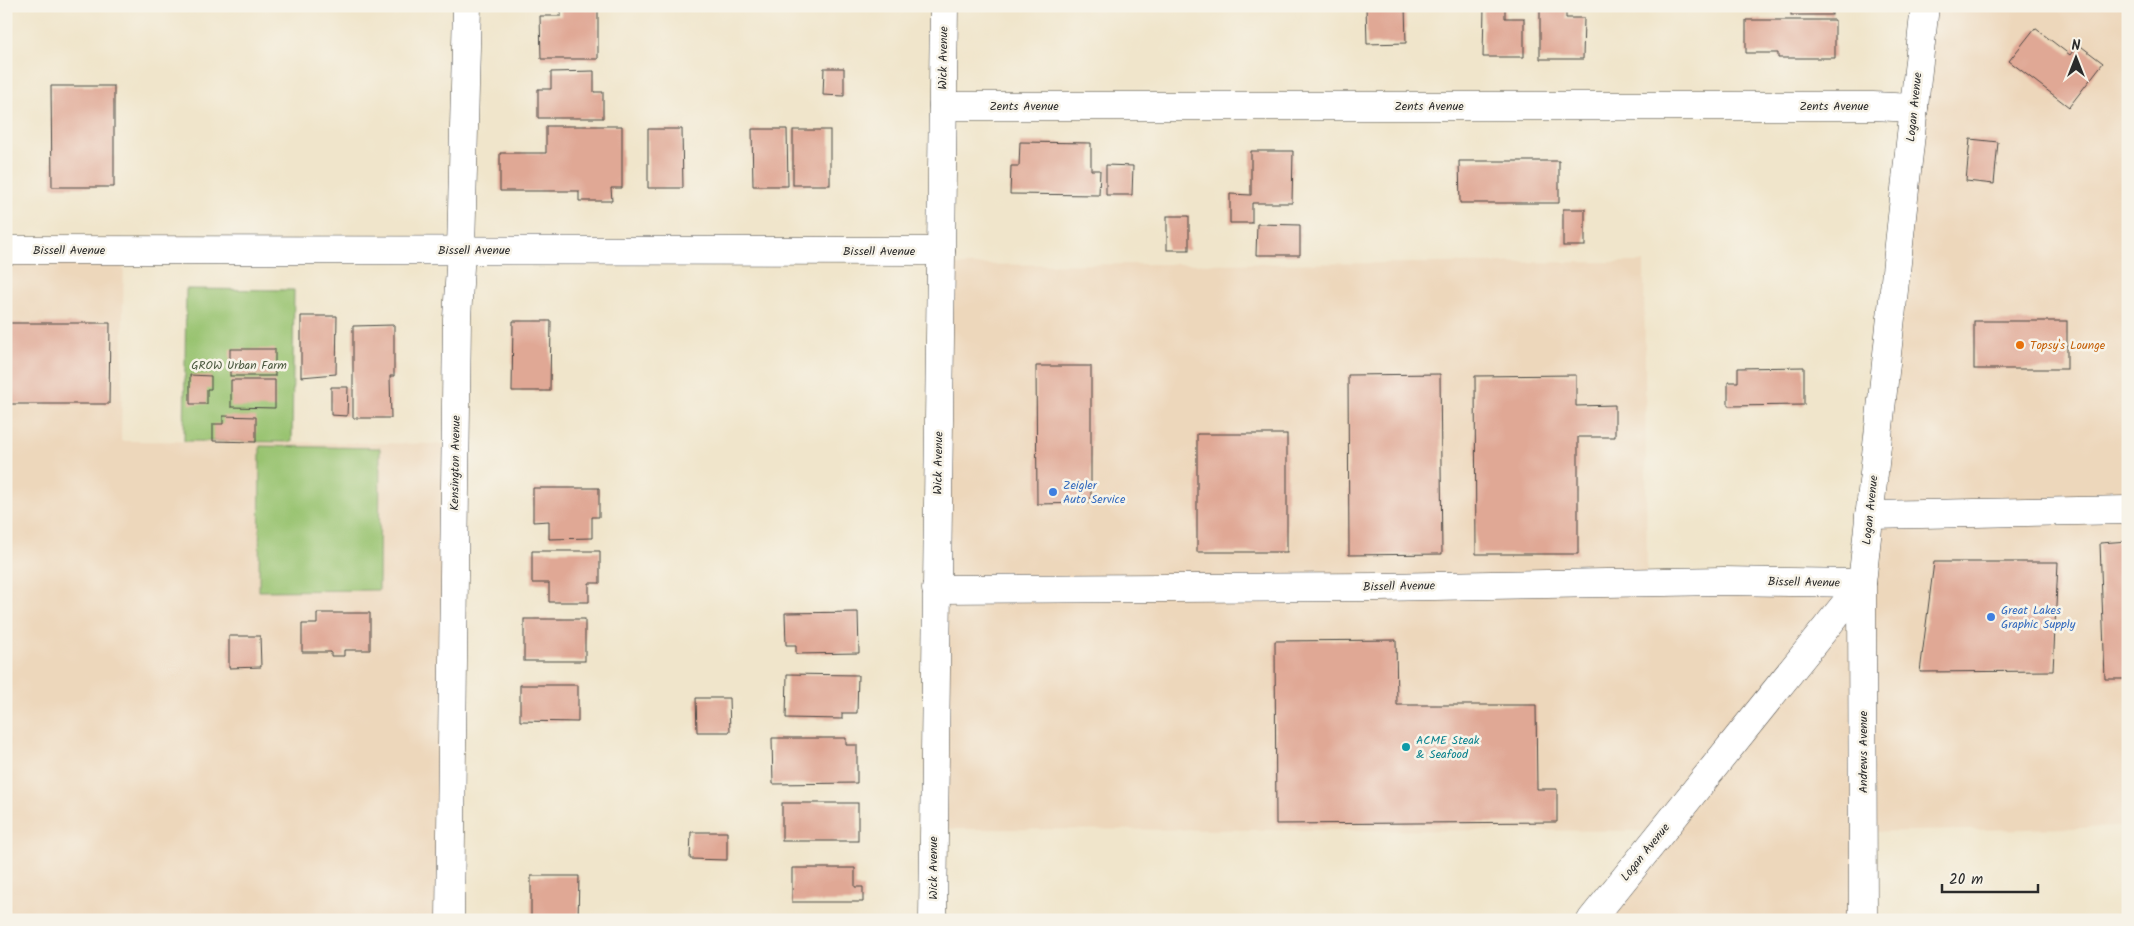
<svg xmlns="http://www.w3.org/2000/svg" width="2134" height="926" font-family="Kalam,sans-serif">
<rect width="100%" height="100%" fill="#f7f3e8"/>
<filter id="ink" filterUnits="userSpaceOnUse"><feTurbulence type="fractalNoise" baseFrequency=".02" numOctaves="2"/><feDisplacementMap in="SourceGraphic" scale="10" xChannelSelector="R" yChannelSelector="G"/><feConvolveMatrix kernelMatrix="1 2 1 2 8 2 1 2 1" color-interpolation-filters="sRGB"/></filter>
<filter id="wash" filterUnits="userSpaceOnUse"><feTurbulence type="fractalNoise" baseFrequency=".0096" numOctaves="4" result="noise"/><feDisplacementMap in="SourceGraphic" scale="20" xChannelSelector="R" yChannelSelector="G"/><feGaussianBlur stdDeviation="1.12" result="paint"/><feColorMatrix in="noise" values="0 0 0 0 0 0 0 0 0 0 0 0 0 0 0 0 0 1.4 0 .05"/><feComposite in="paint" operator="in"/></filter>
<g filter="url(#wash)">
<rect width="100%" height="100%" fill="#f0e5cb"/>
<!-- built -->
<g fill="#edd7bb">
<polygon points="1925,6 2128,6 2128,827 1863,832 1863,920 1591,920 1661,831 934,829 941,265 1644,262 1647,582 1862,583"/>
<polygon points="6,250 124,250 121,441 456,444 450,920 6,920"/>
</g>
<!-- green -->
<g fill="#98c370" stroke="#62774e">
<polygon points="186,289 294,290 292,442 184,441"/>
<polygon points="260,446 380,448 379,590 259,591"/>
</g>
<g id="blocks">
<!-- building -->
<g fill="#e0a895">
<polygon points="561,6 598,6 598,59 541,59 540,16 561,16"/>
<polygon points="1366,6 1405,6 1406,43 1367,44"/>
<polygon points="1484,6 1505,6 1505,18 1524,18 1524,57 1483,57"/>
<polygon points="1540,6 1566,6 1566,18 1584,18 1583,59 1540,59"/>
<rect x="1791" y="6" width="41" height="9"/>
<polygon points="1746,20 1835,20 1835,58 1778,58 1778,53 1746,53"/>
<polygon points="2035,28 2070,55 2078,44 2103,63 2069,107 2009,61"/>
<polygon points="824,68 844,68 844,96 823,95"/>
<polygon points="594,71 594,92 603,92 603,118 538,118 538,89 551,89 551,72"/>
<polygon points="51,86 114,86 114,187 52,187"/>
<polygon points="546,126 622,126 622,188 611,188 612,201 579,201 579,191 500,191 500,153 546,153"/>
<polygon points="648,129 682,129 683,188 648,188"/>
<polygon points="752,129 787,129 788,186 753,186"/>
<rect x="793" y="130" width="37" height="55"/>
<polygon points="1970,139 1998,142 1994,184 1966,181"/>
<polygon points="1020,142 1091,143 1091,170 1100,170 1099,195 1010,194 1011,166 1019,166"/>
<polygon points="1251,151 1293,151 1292,203 1252,203 1252,223 1230,223 1230,194 1251,195"/>
<polygon points="1459,161 1559,161 1559,203 1460,203"/>
<polygon points="1106,165 1133,166 1132,195 1106,195"/>
<rect x="1563" y="209" width="22" height="37"/>
<rect x="1167" y="216" width="22" height="34"/>
<polygon points="1257,224 1300,225 1300,255 1256,255"/>
<polygon points="301,316 337,316 336,374 301,377"/>
<polygon points="513,321 551,321 550,391 512,391"/>
<rect x="1974" y="321" width="93" height="48"/>
<polygon points="6,323 110,323 109,404 6,404"/>
<polygon points="394,325 394,376 390,376 391,418 353,418 353,326"/>
<rect x="230" y="349" width="45" height="27"/>
<polygon points="1036,366 1091,366 1091,503 1037,504"/>
<polygon points="1804,367 1804,405 1728,406 1728,382 1738,382 1738,368"/>
<polygon points="1440,374 1442,554 1349,555 1348,375"/>
<polygon points="190,375 211,376 211,389 207,389 207,404 190,404"/>
<polygon points="1576,375 1576,406 1615,405 1615,437 1578,437 1578,554 1476,554 1475,376"/>
<polygon points="231,380 275,380 275,408 231,407"/>
<polygon points="331,387 348,387 347,416 331,415"/>
<polygon points="223,416 256,417 256,442 213,441 213,424 223,424"/>
<rect x="1197" y="434" width="90" height="118"/>
<polygon points="533,488 599,488 599,517 592,517 592,538 549,539 549,521 533,522"/>
<polygon points="2128,541 2128,679 2105,679 2100,543"/>
<polygon points="532,551 600,551 600,583 589,583 589,602 549,602 549,583 532,583"/>
<polygon points="1934,562 2058,562 2053,671 1920,672"/>
<polygon points="858,612 859,653 796,654 796,645 786,645 785,613"/>
<polygon points="317,613 370,613 370,650 344,650 344,656 331,656 331,652 302,652 302,624 317,624"/>
<rect x="524" y="619" width="61" height="42"/>
<polygon points="229,636 260,636 261,667 229,668"/>
<polygon points="1396,640 1397,705 1536,705 1537,789 1557,789 1557,822 1276,824 1275,641"/>
<polygon points="787,674 858,675 857,713 842,713 842,719 786,718"/>
<polygon points="520,685 578,685 578,722 520,721"/>
<polygon points="696,698 729,698 730,732 697,732"/>
<polygon points="772,738 846,738 846,745 857,745 857,783 773,784"/>
<rect x="782" y="803" width="76" height="38"/>
<polygon points="691,832 727,832 727,860 690,859"/>
<polygon points="792,868 855,868 855,887 863,887 863,902 792,902"/>
<polygon points="531,876 579,876 578,920 531,919"/>
</g>
</g>
</g>
<g filter="url(#ink)">
<use href="#blocks" fill-opacity="0" stroke="#494743" stroke-width="1"/>
<g fill="none" stroke-linecap="round" stroke-linejoin="round">
<!-- minor casing -->
<g stroke="#494743" stroke-width="29">
<g id="minor">
<polyline points="943,106 1873,106 1914,108"/>
<polyline points="6,250 941,251"/>
<polyline points="1869,515 2128,510"/>
<polyline points="936,589 1380,587 1723,581 1862,583 1863,920"/>
<polyline points="450,920 457,318 461,250 467,6"/>
<polyline points="933,920 944,6"/>
<polyline points="1591,920 1862,583 1925,6"/>
</g>
</g>
<!-- minor -->
<use href="#minor" stroke="#fff" stroke-width="28"/>
</g>
</g>
<!-- markers -->
<circle fill="#e8710a" stroke="#f7f3e8" stroke-width="2" cx="2020" cy="345" r="5"/>
<g fill="#3f7fe0" stroke="#f7f3e8" stroke-width="2">
<circle cx="1053" cy="492" r="5"/>
<circle cx="1991" cy="617" r="5"/>
</g>
<circle fill="#0f9aa8" stroke="#f7f3e8" stroke-width="2" cx="1406" cy="747" r="5"/>
<g text-anchor="middle" stroke-width="5" stroke-linejoin="round" paint-order="stroke">
<!-- street labels -->
<g font-size="12" fill="#2b2b2b" stroke="#f7f3e8">
<text transform="translate(943 58) rotate(-89)" y="4">Wick Avenue</text>
<text x="1024" y="110">Zents Avenue</text>
<text x="1429" y="110">Zents Avenue</text>
<text x="1834" y="110">Zents Avenue</text>
<text transform="translate(1914 107) rotate(-84)" y="4">Logan Avenue</text>
<text x="69" y="254">Bissell Avenue</text>
<text x="474" y="254">Bissell Avenue</text>
<text x="879" y="255">Bissell Avenue</text>
<text transform="translate(455 463) rotate(-89)" y="4">Kensington Avenue</text>
<text transform="translate(938 463) rotate(-89)" y="4">Wick Avenue</text>
<text transform="translate(1870 510) rotate(-84)" y="4">Logan Avenue</text>
<text transform="translate(1804 582) rotate(1)" y="4">Bissell Avenue</text>
<text transform="translate(1399 586) rotate(-1)" y="4">Bissell Avenue</text>
<text transform="translate(1863 752) rotate(-90)" y="4">Andrews Avenue</text>
<text transform="translate(1645 852) rotate(-51)" y="4">Logan Avenue</text>
<text transform="translate(933 868) rotate(-90)" y="4">Wick Avenue</text>
</g>
<!-- food labels -->
<g font-size="12" fill="#c56008" stroke="#f7f3e8" text-anchor="start">
<text x="2030" y="349">Topsy's Lounge</text>
</g>
<!-- park labels -->
<g font-size="12" fill="#4c5940" stroke="#f7f3e8">
<text x="239" y="369">GROW Urban Farm</text>
</g>
<!-- shop labels -->
<g font-size="12" fill="#366cbe" stroke="#f7f3e8" text-anchor="start">
<text x="1063" y="489">Zeigler<tspan x="1063" dy="14">Auto Service</tspan></text>
<text x="2001" y="614">Great Lakes<tspan x="2001" dy="14">Graphic Supply</tspan></text>
</g>
<!-- culture labels -->
<g font-size="12" fill="#0d838f" stroke="#f7f3e8" text-anchor="start">
<text x="1416" y="744">ACME Steak<tspan x="1416" dy="14">&amp; Seafood</tspan></text>
</g>
</g>
<!-- margin -->
<rect width="2134" height="926" fill="none" stroke="#f7f3e8" stroke-width="25"/>
<!-- north arrow -->
<g transform="translate(2076 58)" stroke="#f7f3e8" stroke-width="4" paint-order="stroke">
<path d="M0-4L9 19L0 12L-9 19Z" fill="#2b2b2b"/>
<text y="-8" font-size="14" font-weight="bold" text-anchor="middle" fill="#2b2b2b">N</text>
</g>
<!-- scale -->
<path d="M1942 884v8h96v-8" fill="none" stroke="#2b2b2b" stroke-width="2.5"/>
<text x="1949" y="884" font-size="15" fill="#2b2b2b" stroke="#f7f3e8" stroke-width="4" paint-order="stroke">20 m</text>
</svg>
